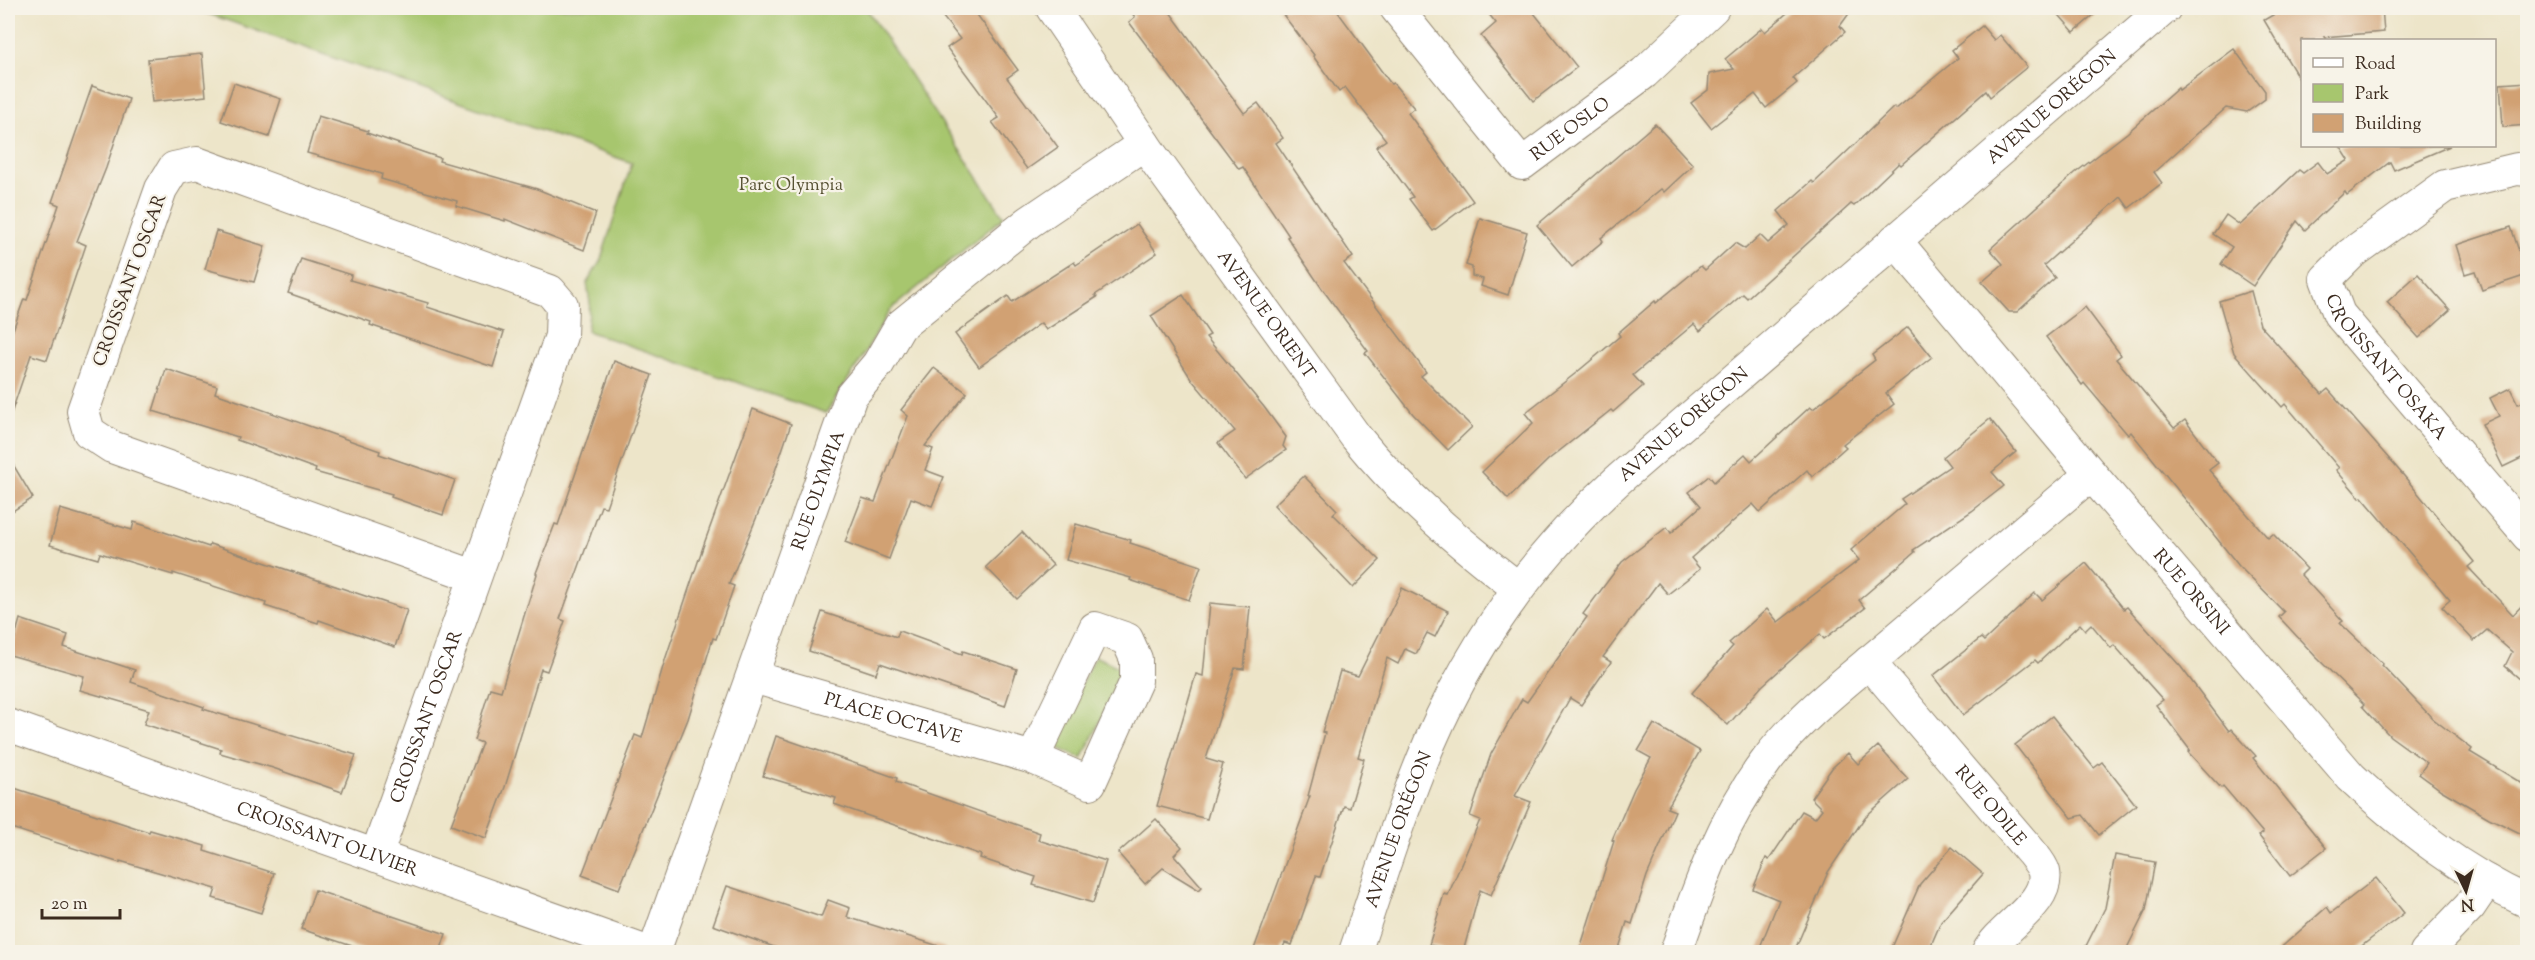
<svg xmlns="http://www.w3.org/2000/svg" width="2535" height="960" font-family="'Sorts Mill Goudy',serif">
<rect width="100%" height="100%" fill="#f7f3e8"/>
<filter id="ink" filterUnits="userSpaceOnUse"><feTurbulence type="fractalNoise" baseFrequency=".0167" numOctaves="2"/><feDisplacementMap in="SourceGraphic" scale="12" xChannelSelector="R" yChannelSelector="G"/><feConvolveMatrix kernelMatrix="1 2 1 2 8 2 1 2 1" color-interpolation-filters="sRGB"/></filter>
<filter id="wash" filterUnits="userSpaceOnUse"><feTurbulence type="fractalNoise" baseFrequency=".008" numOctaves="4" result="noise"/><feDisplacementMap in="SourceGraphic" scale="24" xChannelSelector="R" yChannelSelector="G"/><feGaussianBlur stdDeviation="1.35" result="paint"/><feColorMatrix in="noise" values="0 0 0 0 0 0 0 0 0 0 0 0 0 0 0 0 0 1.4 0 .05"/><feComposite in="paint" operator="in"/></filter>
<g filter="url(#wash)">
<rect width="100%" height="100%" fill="#ede5c9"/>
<!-- green -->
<g fill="#a7c66e" stroke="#717846" stroke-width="1.5">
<polygon points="192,8 866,8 1004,217 890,310 862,358 826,413 587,331 590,303 587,283 600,262 632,163"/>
<polygon points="1095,656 1125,670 1082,759 1052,745"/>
</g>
<g id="blocks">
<!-- building -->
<g fill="#d1a173">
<polygon points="936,8 972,8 1018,70 1007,78 1058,147 1027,169 992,122 999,118 947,48 960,39"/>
<polygon points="1128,8 1167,8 1244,113 1258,103 1283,138 1276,143 1353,257 1344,263 1426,372 1421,376 1472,427 1448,450 1413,414 1365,353 1368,351 1323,290 1287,237 1289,236 1243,167 1239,169 1129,22 1135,17"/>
<polygon points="1278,8 1335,8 1391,84 1393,83 1414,108 1408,113 1473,201 1433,231 1409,199 1413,197 1376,147 1386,140 1345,87 1339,92 1313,56 1314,55"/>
<polygon points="1484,8 1530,8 1577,67 1533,101 1481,36 1496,23"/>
<polygon points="1793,8 1853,8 1840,26 1845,32 1793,78 1797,83 1766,108 1755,94 1711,128 1691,103 1708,90 1709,74 1734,69 1725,59 1762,28 1765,32"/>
<polygon points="2053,8 2102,8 2074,32"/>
<polygon points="2285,8 2382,8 2384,32 2324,37 2326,40 2302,40 2302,84 2264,20"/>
<polygon points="1982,26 1994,40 2000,35 2027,67 1990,97 1986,91 1901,165 1899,163 1854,206 1851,204 1747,298 1743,294 1700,331 1694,324 1633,375 1643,386 1613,412 1611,410 1548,460 1508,499 1482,472 1533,423 1525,413 1576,373 1620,336 1618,333 1655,301 1656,303 1701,266 1705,270 1735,243 1745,249 1760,235 1768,243 1789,225 1778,211 1812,181 1814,183 1894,107 1896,109 1958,58 1952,50"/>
<polygon points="2234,49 2265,91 2265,99 2247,112 2226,108 2154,172 2162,183 2129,208 2121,197 2044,265 2055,278 2017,312 2009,312 1982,282 2003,264 1990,249 2075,173 2127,133 2178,88 2179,90"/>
<polygon points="202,54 206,96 152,102 148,59"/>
<polygon points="2528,82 2528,125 2503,127 2500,84"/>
<polygon points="234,83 281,99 269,137 221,121"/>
<polygon points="92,86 129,99 106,168 77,241 86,245 47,360 31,355 11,414 8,413 8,344 24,299 27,300 59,205 52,202"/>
<polygon points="318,116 368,131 367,133 440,158 439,161 537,189 596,213 584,250 505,219 505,221 456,206 457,201 381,179 382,174 307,153"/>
<polygon points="1655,124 1693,165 1664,192 1661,189 1601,238 1603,241 1572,267 1537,225"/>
<polygon points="2340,146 2450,146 2394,170 2390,162 2347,195 2345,192 2305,230 2297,221 2253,286 2221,264 2232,247 2213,234 2226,215 2240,225 2299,170 2303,173 2318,162 2327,174 2349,160"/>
<polygon points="1480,218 1527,232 1508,295 1481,286 1483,279 1472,276 1472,267 1466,265"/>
<polygon points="1137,224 1157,253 1095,295 1097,297 1046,330 1041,323 979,367 955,334 1008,296 1012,302 1074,262 1076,265"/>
<polygon points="2511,227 2527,275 2482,290 2475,271 2465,274 2456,245"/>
<polygon points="216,231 265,246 254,282 205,269"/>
<polygon points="301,259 351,275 350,280 428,303 427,307 504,332 493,367 370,325 371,322 288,293"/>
<polygon points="2418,274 2450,310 2419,338 2387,302"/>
<polygon points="2251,291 2260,325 2322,394 2328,389 2404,476 2474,562 2468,567 2513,615 2528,599 2528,686 2505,666 2512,652 2487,630 2474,641 2442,607 2450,600 2362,497 2360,498 2336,470 2339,468 2285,404 2282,407 2234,353 2219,301"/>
<polygon points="1183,295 1210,335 1206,337 1264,407 1286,437 1283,446 1286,450 1245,479 1218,443 1235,431 1192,380 1151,316"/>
<polygon points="2085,307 2121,355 2116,359 2174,428 2185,420 2218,463 2209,470 2268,538 2273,534 2307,569 2301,575 2343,621 2340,623 2383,664 2382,665 2432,718 2472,749 2470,752 2528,787 2528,837 2489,818 2441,790 2419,774 2427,763 2390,736 2362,706 2364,704 2315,656 2279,617 2284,612 2239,566 2131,432 2128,435 2084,383 2082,385 2046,337"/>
<polygon points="1908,327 1932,357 1886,393 1894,404 1843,444 1846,447 1812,477 1807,470 1760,512 1753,504 1691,558 1700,569 1668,594 1658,583 1603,657 1611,662 1581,705 1570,698 1515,796 1531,802 1491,895 1480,890 1463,952 1429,945 1444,894 1448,895 1480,820 1470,816 1491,754 1522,699 1527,702 1587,617 1583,614 1622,562 1667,527 1671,533 1701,506 1689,492 1709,476 1714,482 1745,454 1751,461 1810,407 1813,409 1875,360 1872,355"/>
<polygon points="614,361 652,375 606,507 601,506 560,619 565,621 547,671 541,669 505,787 486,838 451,825 482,743 474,740 490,688 501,691 537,574 536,573 555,524 558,525"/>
<polygon points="934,368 967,393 925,446 933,449 925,470 944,477 932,506 911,498 889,559 845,542 862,498 875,502 908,416 901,410"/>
<polygon points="166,369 217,386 215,393 380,451 379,454 455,480 443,515 391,497 392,494 315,472 316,469 237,440 238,437 153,411"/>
<polygon points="2510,388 2518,404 2528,400 2528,455 2503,467 2482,424 2499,416 2490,398"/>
<polygon points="753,409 791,424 772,480 729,584 734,586 716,639 713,638 688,719 619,889 582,875 635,735 642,738 665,660 704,544"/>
<polygon points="1990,419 2016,452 1992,472 2004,486 1972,511 1913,550 1915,552 1859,600 1865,608 1824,639 1820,634 1762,686 1728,725 1692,693 1733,646 1729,643 1767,609 1778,622 1859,560 1851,550 1905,504 1901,499 1950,466 1943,457"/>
<polygon points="8,456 33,498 8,514"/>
<polygon points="1304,476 1337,510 1333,514 1380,560 1353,588 1274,505"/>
<polygon points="60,509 132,530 134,522 209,547 210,544 407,610 395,647 319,620 318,623 265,606 266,603 173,573 173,575 100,553 98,559 50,545"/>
<polygon points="1076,524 1131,540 1130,543 1201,566 1189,600 1130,580 1131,578 1066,560"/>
<polygon points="1022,532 1053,565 1017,599 986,567"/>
<polygon points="2086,563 2124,609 2127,607 2181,667 2229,731 2231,729 2256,756 2253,758 2326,848 2290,876 2259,836 2263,833 2223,786 2221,788 2188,752 2190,750 2156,705 2163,700 2114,645 2111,648 2091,624 2085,630 2080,624 2038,663 2035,660 1963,715 1933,676 1981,638 1984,641 2035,593 2042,600"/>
<polygon points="1402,588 1448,611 1435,637 1427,633 1416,654 1405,649 1398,664 1387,658 1358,757 1364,759 1350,808 1344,806 1320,877 1316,876 1292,945 1285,943 1281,952 1253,952 1310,796 1308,796 1325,733 1322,732 1340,671 1358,676"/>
<polygon points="1210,603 1250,607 1244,669 1235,668 1206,759 1223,764 1207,819 1157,806 1196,674 1203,676"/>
<polygon points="822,612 897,637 899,631 962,654 963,651 1017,669 1005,706 880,663 876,674 809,651"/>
<polygon points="20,619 68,635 64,647 135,670 131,682 204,707 203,709 356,755 342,792 273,768 220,753 221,749 144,724 149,710 80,690 84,676 10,655"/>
<polygon points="2052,716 2094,768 2102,762 2136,805 2099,835 2083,815 2072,818 2015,745"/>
<polygon points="1654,724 1700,751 1667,808 1675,811 1647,876 1632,924 1627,922 1618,952 1579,952 1614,841 1612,840 1634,789 1651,758 1638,751"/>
<polygon points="776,736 897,778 896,782 1040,833 1038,840 1106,861 1093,903 1033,885 1036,877 980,858 981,855 834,804 836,798 763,776"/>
<polygon points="1878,746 1908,779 1865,817 1828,872 1794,952 1758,952 1779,900 1753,889 1766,858 1769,860 1802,811 1815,818 1822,809 1811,798 1832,768 1848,753 1858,764"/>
<polygon points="8,786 149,832 150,830 205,846 204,851 274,873 261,913 213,898 216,889 120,861 120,863 8,827"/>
<polygon points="1156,819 1182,847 1174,855 1202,887 1199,890 1163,868 1145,884 1118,853"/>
<polygon points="1952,847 1983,874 1941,922 1928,952 1890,952 1920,884"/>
<polygon points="2115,855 2155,862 2146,910 2125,952 2083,952 2105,908"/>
<polygon points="2376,878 2404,913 2354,952 2276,952 2327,907 2331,913"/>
<polygon points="727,886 821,917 828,900 850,908 847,917 945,948 944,952 788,952 713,925"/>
<polygon points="315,890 446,934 440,952 370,952 301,929"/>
</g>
</g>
</g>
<g filter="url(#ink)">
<use href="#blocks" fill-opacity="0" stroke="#948874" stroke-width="1.5"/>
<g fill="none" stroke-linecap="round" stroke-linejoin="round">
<!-- minor casing -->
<g stroke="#948874" stroke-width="34">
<g id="minor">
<path id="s1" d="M1052,8l101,149 203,280c47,58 103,106 162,151"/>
<path id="s2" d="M1396,8l126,156 122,-91 69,-65"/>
<path id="s3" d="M2528,170l-11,-1 -72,17 -94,68 -25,25 13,35 189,222"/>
<path id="s4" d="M1895,240l196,234 260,303c54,50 109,94 177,125"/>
<path id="s5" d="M1869,662l162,190c4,5 11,13 13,20 6,31 -42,54 -56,80"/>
<path id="s6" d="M753,677l280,81 57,25 46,-102v-22l-9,-20 -32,-11 -62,130"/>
<path id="s7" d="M8,725l639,227"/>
<path id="s8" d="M376,856l185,-520 1,-31 -12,-14 -353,-128 -23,5 -13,21 -78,222 6,21 23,15 362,129"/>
<path id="s9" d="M654,952l197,-556 27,-32 22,-38 129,-104 115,-78"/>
<path id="s10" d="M1355,952c24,-70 46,-142 75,-210 43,-100 108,-189 188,-262l547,-472"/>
<path d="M1676,952c24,-69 46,-132 91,-192 34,-45 83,-81 126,-118 66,-56 132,-112 198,-168"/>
<polyline points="2426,952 2470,906 2487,881"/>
</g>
</g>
<!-- minor -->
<use href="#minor" stroke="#fff" stroke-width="32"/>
</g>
</g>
<g text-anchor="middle" stroke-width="4.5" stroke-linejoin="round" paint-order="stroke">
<!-- street labels -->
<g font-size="18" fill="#3b2a1e" stroke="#f7f3e8">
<text dy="6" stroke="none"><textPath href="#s10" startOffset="1120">AVENUE ORÉGON</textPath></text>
<text dy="6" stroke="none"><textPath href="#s2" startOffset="260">RUE OSLO</textPath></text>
<text transform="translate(129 280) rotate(-70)" y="6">CROISSANT OSCAR</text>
<text dy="6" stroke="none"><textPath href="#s1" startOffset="374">AVENUE ORIENT</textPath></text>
<text dy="6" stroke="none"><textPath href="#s3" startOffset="344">CROISSANT OSAKA</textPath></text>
<text dy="6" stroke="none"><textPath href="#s10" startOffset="634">AVENUE ORÉGON</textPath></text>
<text dy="6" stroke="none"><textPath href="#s9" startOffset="490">RUE OLYMPIA</textPath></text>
<text dy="6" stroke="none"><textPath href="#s4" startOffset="460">RUE ORSINI</textPath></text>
<text dy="6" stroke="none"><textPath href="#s8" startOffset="148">CROISSANT OSCAR</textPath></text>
<text dy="6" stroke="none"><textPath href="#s6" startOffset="146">PLACE OCTAVE</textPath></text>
<text dy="6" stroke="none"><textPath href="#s5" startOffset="188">RUE ODILE</textPath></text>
<text dy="6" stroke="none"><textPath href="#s10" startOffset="130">AVENUE ORÉGON</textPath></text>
<text dy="6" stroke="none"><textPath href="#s7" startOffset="339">CROISSANT OLIVIER</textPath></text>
</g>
<!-- park labels -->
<g font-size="18" fill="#565132" stroke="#f7f3e8">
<text x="791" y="190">Parc Olympia</text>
</g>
</g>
<!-- margin -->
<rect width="2535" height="960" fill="none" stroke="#f7f3e8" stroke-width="30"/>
<!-- legend -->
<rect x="2301" y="39" width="195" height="108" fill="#f7f3e8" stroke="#aca397" stroke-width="1.5"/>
<rect x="2313" y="58" width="30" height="9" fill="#ffffff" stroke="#aca397" stroke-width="1.5"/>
<text x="2355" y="69" font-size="18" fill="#3b2a1e">Road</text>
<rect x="2313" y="84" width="30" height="18" fill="#a7c66e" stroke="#aca397" stroke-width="1.5"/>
<text x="2355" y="99" font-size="18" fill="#3b2a1e">Park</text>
<rect x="2313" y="114" width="30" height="18" fill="#d1a173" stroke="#aca397" stroke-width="1.5"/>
<text x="2355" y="129" font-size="18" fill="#3b2a1e">Building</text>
<!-- north arrow -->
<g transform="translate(2466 891) rotate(175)" stroke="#f7f3e8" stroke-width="4.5" paint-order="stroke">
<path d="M0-4.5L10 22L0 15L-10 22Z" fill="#3b2a1e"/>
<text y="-9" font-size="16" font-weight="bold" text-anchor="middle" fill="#3b2a1e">N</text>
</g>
<!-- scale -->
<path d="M42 909v9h78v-9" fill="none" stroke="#3b2a1e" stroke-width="3"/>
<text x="51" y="909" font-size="18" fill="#3b2a1e" stroke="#f7f3e8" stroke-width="4.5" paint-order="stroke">20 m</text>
</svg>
